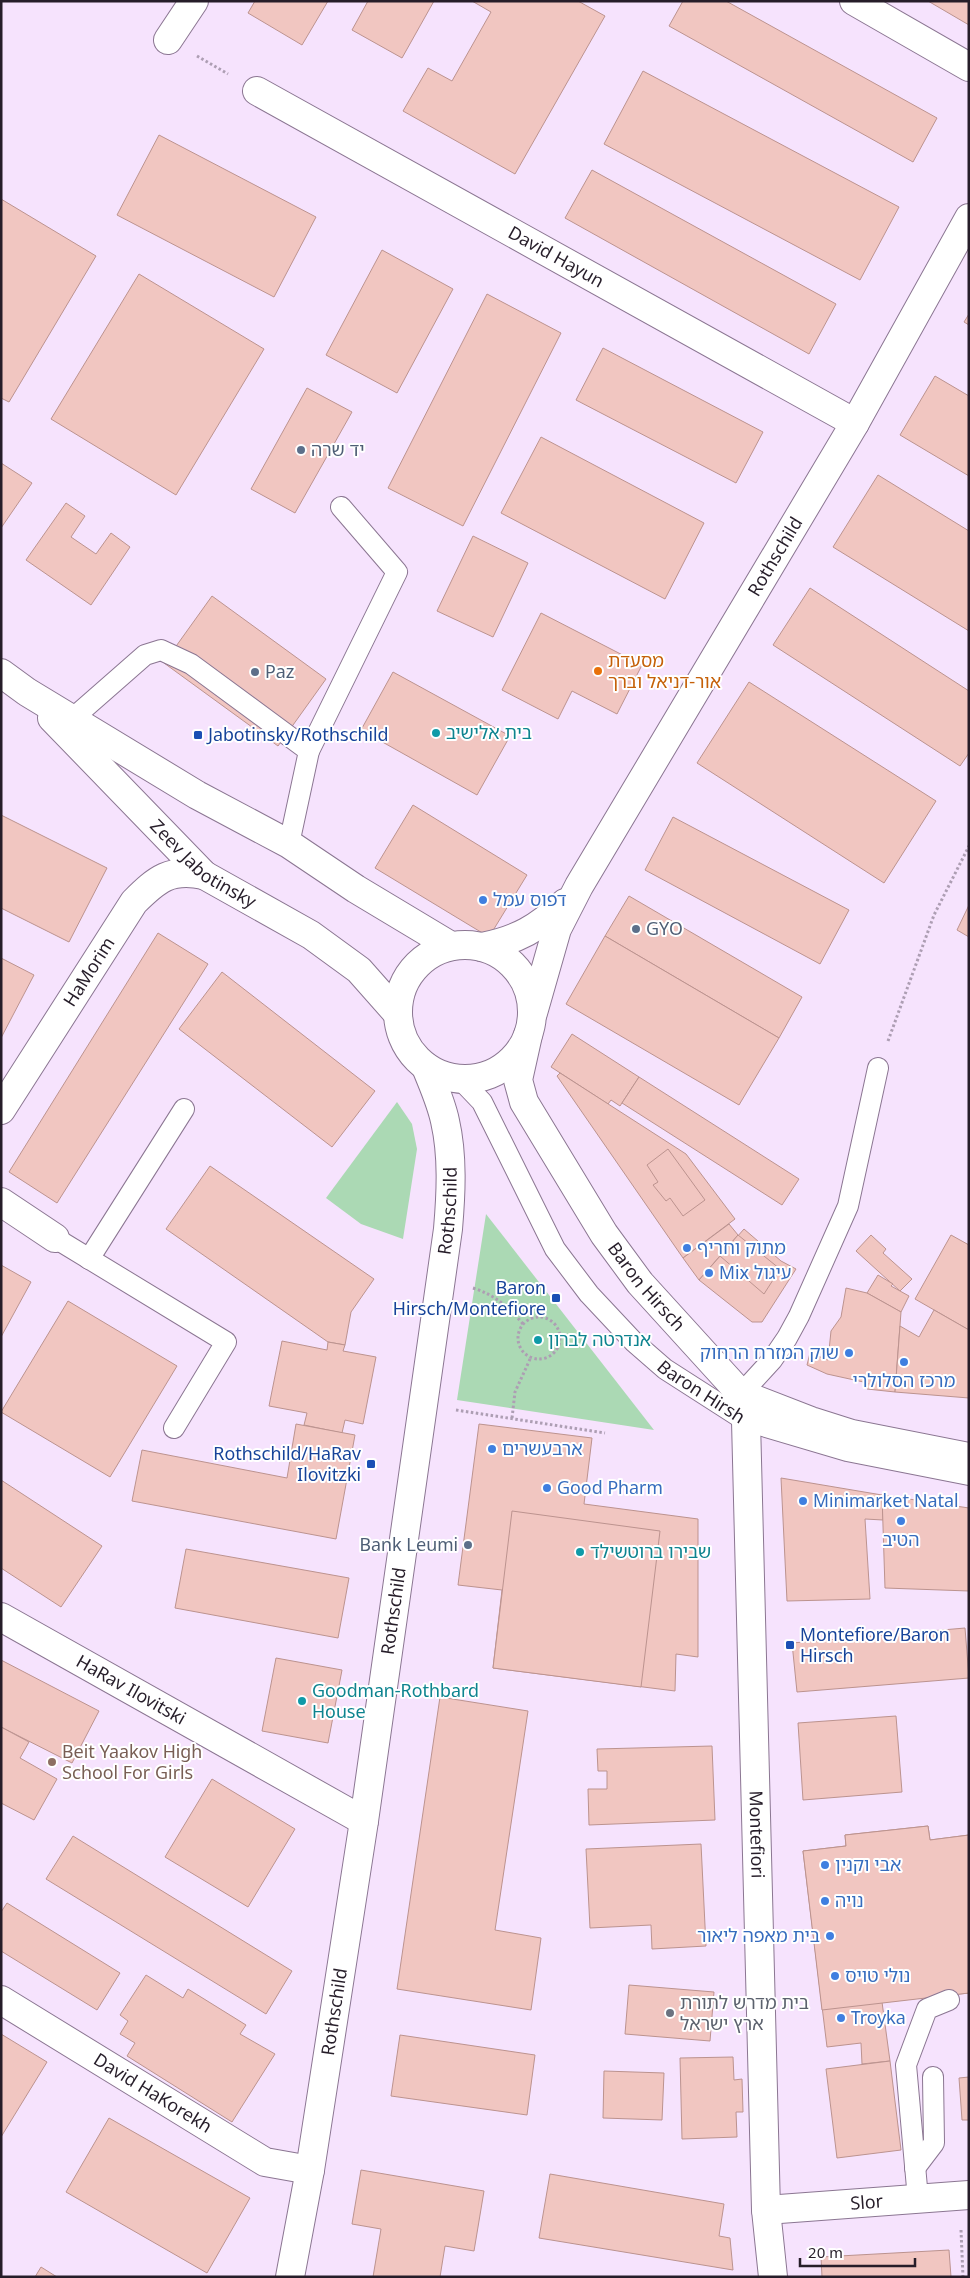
<svg xmlns="http://www.w3.org/2000/svg" width="970" height="2278" font-family="Georgia,'Noto Sans Hebrew',serif">
<rect width="100%" height="100%" fill="#f6e3fd"/>
<!-- green -->
<g fill="#abd9b4">
<polygon points="397,1102 412,1124 417,1149 403,1239 361,1224 326,1198"/>
<polygon points="486,1214 654,1430 457,1400"/>
</g>
<!-- building -->
<g fill="#f1c6c1" stroke="#bc938f">
<polygon points="255,1 328,1 302,45 248,13"/>
<polygon points="368,1 434,1 402,58 352,30"/>
<polygon points="472,1 578,1 605,16 515,174 403,111 428,68 452,81 491,12"/>
<polygon points="683,1 726,1 937,118 913,162 669,26"/>
<polygon points="928,1 969,1 969,25"/>
<polygon points="643,71 899,207 860,280 604,144"/>
<polygon points="159,135 316,217 274,297 117,215"/>
<polygon points="592,170 836,304 809,354 565,218"/>
<polygon points="1,199 96,256 9,402 1,398"/>
<polygon points="382,250 453,289 397,393 326,355"/>
<polygon points="139,274 264,349 176,495 51,419"/>
<polygon points="487,294 561,333 463,526 388,488"/>
<polygon points="969,314 969,325 964,322"/>
<polygon points="603,348 763,432 736,483 576,400"/>
<polygon points="935,376 969,396 969,476 900,435"/>
<polygon points="307,388 352,412 295,513 251,489"/>
<polygon points="541,437 704,523 665,599 501,513"/>
<polygon points="1,463 32,483 1,528"/>
<polygon points="878,475 969,531 969,631 833,547"/>
<polygon points="66,503 85,516 71,537 96,554 111,533 130,547 91,605 26,560"/>
<polygon points="473,536 528,563 493,637 437,611"/>
<polygon points="810,588 969,691 969,753 960,766 773,645"/>
<polygon points="212,596 326,679 278,746 164,663"/>
<polygon points="541,613 642,665 617,714 572,691 558,719 502,690"/>
<polygon points="393,672 510,736 477,795 361,730"/>
<polygon points="749,682 936,801 884,883 697,763"/>
<polygon points="413,805 527,875 489,937 375,868"/>
<polygon points="1,815 107,868 69,942 1,908"/>
<polygon points="673,817 849,910 820,964 645,870"/>
<polygon points="629,896 802,997 779,1038 605,936"/>
<polygon points="969,905 969,937 957,930"/>
<polygon points="158,933 208,964 57,1203 9,1172"/>
<polygon points="605,936 779,1038 739,1105 566,1004"/>
<polygon points="1,958 34,975 1,1038"/>
<polygon points="222,972 375,1091 332,1147 179,1029"/>
<polygon points="572,1034 639,1077 620,1106 611,1100 608,1104 551,1067"/>
<polygon points="560,1073 686,1154 735,1219 683,1258 557,1076"/>
<polygon points="639,1077 799,1179 782,1205 622,1103"/>
<polygon points="668,1149 705,1200 683,1216 670,1198 666,1201 653,1185 658,1182 647,1165"/>
<polygon points="210,1166 374,1279 351,1312 345,1345 328,1342 166,1229"/>
<polygon points="729,1224 738,1235 699,1280 683,1258"/>
<polygon points="744,1229 781,1261 796,1269 762,1322 752,1322 699,1280"/>
<polygon points="738,1235 780,1269 764,1294 720,1256"/>
<polygon points="871,1235 886,1249 883,1253 912,1279 900,1291 856,1251"/>
<polygon points="951,1235 969,1245 969,1330 915,1299"/>
<polygon points="1,1265 31,1282 1,1337"/>
<polygon points="878,1275 893,1284 891,1286 909,1296 901,1312 867,1293"/>
<polygon points="846,1288 867,1293 901,1312 895,1392 867,1389 868,1383 827,1374 807,1365 810,1353 828,1360 831,1331 841,1317"/>
<polygon points="68,1301 177,1366 110,1477 1,1412"/>
<polygon points="934,1310 969,1330 969,1398 895,1392 900,1326 919,1337"/>
<polygon points="282,1341 327,1350 328,1342 345,1345 343,1351 376,1357 363,1424 345,1420 342,1433 304,1425 307,1413 269,1406"/>
<polygon points="296,1424 355,1435 336,1539 132,1501 142,1450 287,1478"/>
<polygon points="479,1424 592,1438 584,1504 698,1519 698,1657 676,1654 675,1691 493,1668 502,1590 458,1585"/>
<polygon points="781,1478 882,1495 883,1520 865,1519 870,1599 787,1601"/>
<polygon points="1,1480 102,1546 61,1607 1,1568"/>
<polygon points="882,1495 969,1508 969,1591 885,1588"/>
<polygon points="512,1511 660,1531 641,1687 493,1668"/>
<polygon points="186,1549 349,1578 338,1638 175,1608"/>
<polygon points="965,1628 969,1678 797,1692 792,1643"/>
<polygon points="276,1658 342,1670 328,1743 262,1731"/>
<polygon points="1,1660 99,1711 72,1763 1,1727"/>
<polygon points="440,1697 528,1711 495,1930 541,1938 531,2010 397,1989"/>
<polygon points="896,1716 902,1792 803,1800 798,1723"/>
<polygon points="1,1727 29,1742 20,1758 57,1779 34,1820 1,1803"/>
<polygon points="712,1746 715,1820 589,1825 588,1789 607,1789 607,1771 598,1771 597,1749"/>
<polygon points="212,1779 295,1829 248,1907 165,1857"/>
<polygon points="928,1826 930,1840 969,1835 969,1993 882,2002 890,2061 862,2064 861,2043 827,2047 803,1851 846,1846 845,1835"/>
<polygon points="928,1826 930,1840 969,1835 969,1993 822,2010 803,1851 846,1846 845,1835"/>
<polygon points="73,1836 292,1971 266,2014 46,1879"/>
<polygon points="701,1844 706,1946 652,1949 651,1925 590,1928 586,1849"/>
<polygon points="7,1903 120,1973 97,2010 1,1951 1,1912"/>
<polygon points="146,1975 183,1998 188,1989 246,2025 240,2034 275,2054 232,2122 127,2056 135,2043 120,2034 128,2021 120,2015"/>
<polygon points="629,1985 714,1992 710,2041 625,2034"/>
<polygon points="1,2034 47,2062 1,2137"/>
<polygon points="400,2035 535,2055 527,2115 391,2096"/>
<polygon points="733,2057 734,2080 742,2079 743,2112 736,2112 737,2137 682,2139 680,2058"/>
<polygon points="890,2061 901,2150 837,2158 826,2069"/>
<polygon points="604,2071 664,2073 662,2120 603,2118"/>
<polygon points="969,2077 969,2120 962,2120 959,2078"/>
<polygon points="109,2118 250,2198 207,2273 66,2192"/>
<polygon points="361,2170 484,2191 474,2251 445,2246 440,2277 373,2277 381,2229 352,2224"/>
<polygon points="550,2174 724,2204 719,2236 730,2238 733,2270 539,2238"/>
<polygon points="949,2250 951,2277 822,2277 821,2257"/>
<polygon points="41,2267 57,2277 35,2277"/>
</g>
<g fill="none" stroke-linecap="round" stroke-linejoin="round">
<!-- service casing -->
<g stroke="#8b7692" stroke-width="22">
<g id="service">
<polyline points="72,719 145,655 161,650 191,664 309,751 289,844"/>
<polyline points="309,751 397,572 341,507"/>
<path id="s1" d="M460,1079l22,23 73,147 34,45 45,48 31,27 81,52 101,30 122,24"/>
<polyline points="55,1238 226,1342 174,1428"/>
<polyline points="89,1259 184,1109"/>
<polyline points="741,1394 772,1360 787,1338 799,1316 848,1206 878,1068"/>
<polyline points="915,2168 934,2143 933,2077"/>
<polyline points="918,2199 906,2065 927,2009 949,2000"/>
</g>
</g>
<!-- pedestrian casing -->
<g stroke="#8b7692" stroke-width="30">
<g id="pedestrian">
<polyline points="168,40 194,1"/>
<path id="s2" d="M1,1617l363,204"/>
</g>
</g>
<!-- minor casing -->
<g stroke="#8b7692" stroke-width="30">
<g id="minor">
<polyline points="854,1 969,67"/>
<path id="s3" d="M257,91l598,332"/>
<path id="s4" d="M528,1035l-10,45 6,22 80,132 36,49 101,111 70,27 41,13 117,23"/>
<path id="s5" d="M1,1110l133,-208c23,-23 36,-34 70,-27"/>
<polyline points="1,1202 55,1238"/>
<path id="s6" d="M741,1394l5,27 20,789 7,67"/>
<path id="s7" d="M1,2000l264,162 45,8"/>
<path id="s8" d="M766,2210l203,-15"/>
</g>
</g>
<!-- tertiary casing -->
<g stroke="#8b7692" stroke-width="30">
<g id="tertiary">
<polyline points="1,673 27,692 197,795 289,844 356,889 451,946"/>
<path id="s9" d="M52,718l152,157 107,60 48,35 38,43"/>
<circle cx="465" cy="1012" r="67"/>
<path d="M482,947c36,-7 56,-19 83,-44"/>
<path id="s10" d="M533,1013l24,-84 22,-43 276,-463 114,-205"/>
<path id="s11" d="M290,2277l20,-107 54,-349 84,-592c3,-35 5,-73 -3,-108 -4,-19 -12,-36 -19,-54"/>
</g>
</g>
<!-- path -->
<g stroke="#ad9eb3" stroke-width="3" stroke-dasharray="2.5 2.5" stroke-linecap="butt">
<polyline points="197,56 228,74"/>
<polyline points="888,1041 934,915 969,846"/>
<path d="M473,1288c22,7 36,19 50,36"/>
<circle cx="539" cy="1338" r="21"/>
<polyline points="456,1410 605,1433"/>
<polyline points="512,1418 515,1392 531,1357"/>
<polyline points="961,2230 963,2277"/>
</g>
<!-- service -->
<use href="#service" stroke="#fff" stroke-width="20"/>
<!-- pedestrian -->
<use href="#pedestrian" stroke="#fff" stroke-width="28"/>
<!-- minor -->
<use href="#minor" stroke="#fff" stroke-width="28"/>
<!-- tertiary -->
<use href="#tertiary" stroke="#fff" stroke-width="28"/>
</g>
<!-- markers -->
<g fill="#5c6f8a" stroke="#fff" stroke-width="2">
<circle cx="301" cy="450" r="5"/>
<circle cx="255" cy="672" r="5"/>
<circle cx="636" cy="929" r="5"/>
<circle cx="468" cy="1545" r="5"/>
</g>
<circle fill="#e8710a" stroke="#fff" stroke-width="2" cx="598" cy="671" r="5"/>
<g fill="#0f9aa8" stroke="#fff" stroke-width="2">
<circle cx="436" cy="733" r="5"/>
<circle cx="538" cy="1340" r="5"/>
<circle cx="580" cy="1552" r="5"/>
<circle cx="302" cy="1701" r="5"/>
</g>
<g fill="#1a4fb4" stroke="#fff" stroke-width="2">
<rect x="193" y="730" width="10" height="10" rx="2.5"/>
<rect x="551" y="1293" width="10" height="10" rx="2.5"/>
<rect x="366" y="1459" width="10" height="10" rx="2.5"/>
<rect x="785" y="1640" width="10" height="10" rx="2.5"/>
</g>
<g fill="#3f7fe0" stroke="#fff" stroke-width="2">
<circle cx="483" cy="900" r="5"/>
<circle cx="687" cy="1248" r="5"/>
<circle cx="709" cy="1273" r="5"/>
<circle cx="849" cy="1353" r="5"/>
<circle cx="904" cy="1362" r="5"/>
<circle cx="492" cy="1449" r="5"/>
<circle cx="547" cy="1488" r="5"/>
<circle cx="803" cy="1501" r="5"/>
<circle cx="901" cy="1521" r="5"/>
<circle cx="825" cy="1865" r="5"/>
<circle cx="825" cy="1901" r="5"/>
<circle cx="830" cy="1936" r="5"/>
<circle cx="835" cy="1976" r="5"/>
<circle cx="841" cy="2018" r="5"/>
</g>
<circle fill="#8d6e63" stroke="#fff" stroke-width="2" cx="52" cy="1762" r="5"/>
<circle fill="#6b7280" stroke="#fff" stroke-width="2" cx="670" cy="2013" r="5"/>
<g text-anchor="middle" stroke-width="4" stroke-linejoin="round" paint-order="stroke">
<!-- street labels -->
<g font-size="18" fill="#261d29" stroke="#fff">
<text dy="6" stroke="none"><textPath href="#s3" startOffset="342">David Hayun</textPath></text>
<text dy="6" stroke="none"><textPath href="#s10" startOffset="519">Rothschild</textPath></text>
<text dy="6" stroke="none"><textPath href="#s9" startOffset="211">Zeev Jabotinsky</textPath></text>
<text dy="6" stroke="none"><textPath href="#s5" startOffset="164">HaMorim</textPath></text>
<text dy="6" stroke="none"><textPath href="#s11" startOffset="1078">Rothschild</textPath></text>
<text dy="6" stroke="none"><textPath href="#s4" startOffset="291">Baron Hirsch</textPath></text>
<text dy="6" stroke="none"><textPath href="#s1" startOffset="402">Baron Hirsh</textPath></text>
<text dy="6" stroke="none"><textPath href="#s11" startOffset="674">Rothschild</textPath></text>
<text dy="6" stroke="none"><textPath href="#s2" startOffset="149">HaRav Ilovitski</textPath></text>
<text dy="6" stroke="none"><textPath href="#s6" startOffset="441">Montefiori</textPath></text>
<text dy="6" stroke="none"><textPath href="#s11" startOffset="269">Rothschild</textPath></text>
<text dy="6" stroke="none"><textPath href="#s7" startOffset="178">David HaKorekh</textPath></text>
<text dy="6" stroke="none"><textPath href="#s8" startOffset="101">Slor</textPath></text>
</g>
<!-- service labels -->
<g font-size="18" fill="#4e5e75" stroke="#fff" text-anchor="start">
<text x="311" y="456">יד שרה</text>
<text x="265" y="678">Paz</text>
<text x="646" y="935">GYO</text>
<text x="458" y="1551" text-anchor="end">Bank Leumi</text>
</g>
<!-- food labels -->
<g font-size="18" fill="#c56008" stroke="#fff" text-anchor="start">
<text x="608" y="667">מסעדת<tspan x="608" dy="21">אור-דניאל וברך</tspan></text>
</g>
<!-- culture labels -->
<g font-size="18" fill="#0d838f" stroke="#fff" text-anchor="start">
<text x="446" y="739">בית אלישיב</text>
<text x="548" y="1346">אנדרטה לברון</text>
<text x="590" y="1558">שבירו ברוטשילד</text>
<text x="312" y="1697">Goodman-Rothbard<tspan x="312" dy="21">House</tspan></text>
</g>
<!-- transit labels -->
<g font-size="18" fill="#164399" stroke="#fff" text-anchor="start">
<text x="208" y="741">Jabotinsky/Rothschild</text>
<text x="546" y="1294" text-anchor="end">Baron<tspan x="546" dy="21">Hirsch/Montefiore</tspan></text>
<text x="361" y="1460" text-anchor="end">Rothschild/HaRav<tspan x="361" dy="21">Ilovitzki</tspan></text>
<text x="800" y="1641">Montefiore/Baron<tspan x="800" dy="21">Hirsch</tspan></text>
</g>
<!-- shop labels -->
<g font-size="18" fill="#366cbe" stroke="#fff" text-anchor="start">
<text x="493" y="906">דפוס עמל</text>
<text x="697" y="1254">מתוק וחריף</text>
<text x="719" y="1279">Mix עיגול</text>
<text x="839" y="1359" text-anchor="end">שוק המזרח הרחוק</text>
<text x="904" y="1387" text-anchor="middle">מרכז הסלולרי</text>
<text x="502" y="1455">ארבעשרים</text>
<text x="557" y="1494">Good Pharm</text>
<text x="813" y="1507">Minimarket Natal</text>
<text x="901" y="1546" text-anchor="middle">הטיב</text>
<text x="835" y="1871">אבי וקנין</text>
<text x="835" y="1907">נויה</text>
<text x="820" y="1942" text-anchor="end">בית מאפה ליאור</text>
<text x="845" y="1982">נולי טויס</text>
<text x="851" y="2024">Troyka</text>
</g>
<!-- education labels -->
<g font-size="18" fill="#785e54" stroke="#fff" text-anchor="start">
<text x="62" y="1758">Beit Yaakov High<tspan x="62" dy="21">School For Girls</tspan></text>
</g>
<!-- worship labels -->
<g font-size="18" fill="#5b616d" stroke="#fff" text-anchor="start">
<text x="680" y="2009">בית מדרש לתורת<tspan x="680" dy="21">ארץ ישראל</tspan></text>
</g>
</g>
<!-- border -->
<rect width="970" height="2278" fill="none" stroke="#261d29" stroke-width="5"/>
<!-- scale -->
<path d="M800 2258v8h115v-8" fill="none" stroke="#261d29" stroke-width="2.5"/>
<text x="808" y="2258" font-size="15" fill="#261d29" stroke="#ffffff" stroke-width="4" paint-order="stroke">20 m</text>
</svg>
